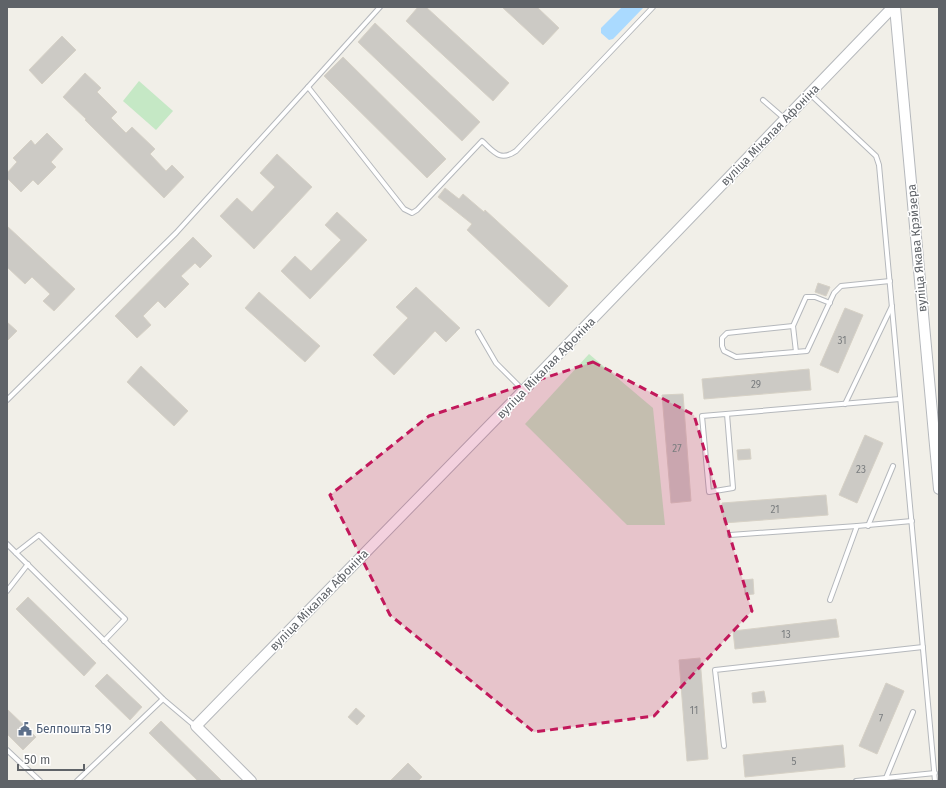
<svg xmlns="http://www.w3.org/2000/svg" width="946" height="788" font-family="'Fira Sans',sans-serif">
<rect width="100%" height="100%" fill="#f1efe8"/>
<!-- green -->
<g fill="#c5e8c5">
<polygon points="139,81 173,111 156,130 123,101"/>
<polygon points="589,354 653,408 665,525 627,525 525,424"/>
</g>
<!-- water -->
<polygon fill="#aadaff" points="622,7 644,7 613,39 609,40 601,33 601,28"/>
<!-- building -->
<g fill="#cccac5" stroke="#d6d1c6">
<polygon points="418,7 426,7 509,83 493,101 406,21"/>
<polygon points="502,7 537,7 559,28 543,45"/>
<polygon points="375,23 480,122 462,141 358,42"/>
<polygon points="62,36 76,50 42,84 29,70"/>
<polygon points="343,57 446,159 427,178 324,76"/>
<polygon points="85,73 101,88 97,92 117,112 111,118 126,133 132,127 155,149 150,154 166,171 172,165 184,177 164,198 85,120 86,119 63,97"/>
<polygon points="47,133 63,149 51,162 56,167 38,185 33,180 21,192 7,178 7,173 17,162 13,158 31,140 35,145"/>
<polygon points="277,154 312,187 254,249 220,216 237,198 252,212 275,187 260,173"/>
<polygon points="445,188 459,199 463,194 484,212 485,210 568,286 549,307 467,230 472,224 438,197"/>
<polygon points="337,212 367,240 310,299 281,271 295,256 311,271 341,240 325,225"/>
<polygon points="7,226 75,289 54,311 43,301 50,294 32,277 25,284 7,267"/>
<polygon points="193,237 212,256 200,268 195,263 181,276 189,284 165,308 158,301 143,316 151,325 137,338 115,316"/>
<polygon points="818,283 830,287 826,296 815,292"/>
<polygon points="416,287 460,328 446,342 435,331 394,375 373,355 408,318 396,307"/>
<polygon points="259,292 320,346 305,362 245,308"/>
<polygon points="845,308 863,315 838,373 820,365"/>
<polygon points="7,322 17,331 7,341"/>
<polygon points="141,366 188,411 174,426 127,382"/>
<polygon points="809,369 811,390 704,399 702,379"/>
<polygon points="683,394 691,501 671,503 662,395"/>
<polygon points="865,435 883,443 857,503 839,495"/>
<polygon points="750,449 751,459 738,460 737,450"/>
<polygon points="826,495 828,515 724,523 722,503"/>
<polygon points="753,579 754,594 745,595 744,580"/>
<polygon points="28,597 96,663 84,676 16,609"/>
<polygon points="836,619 839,637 735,649 733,631"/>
<polygon points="700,658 708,759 687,761 679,660"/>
<polygon points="107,674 142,707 130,720 95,686"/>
<polygon points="886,683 904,691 877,754 859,746"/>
<polygon points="764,691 766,702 753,703 752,693"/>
<polygon points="356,708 365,716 357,725 348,717"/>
<polygon points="7,709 36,737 23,750 7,734"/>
<polygon points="161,721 222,781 198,781 149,733"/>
<polygon points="843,745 845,767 745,777 743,755"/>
<polygon points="408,763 422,777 418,781 390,781"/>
</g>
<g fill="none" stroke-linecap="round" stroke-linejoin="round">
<!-- service casing -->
<g stroke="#b5b8bc" stroke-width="6">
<g id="service">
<polyline points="308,87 380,7"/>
<polyline points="810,94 876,156 879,165 935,781"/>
<polyline points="763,100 785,119"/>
<polyline points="793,326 727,333 722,338 722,346 724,351 736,357 807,351 834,293 841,286 890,281"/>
<polyline points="478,332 496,363 523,390"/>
<polyline points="796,352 793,326 806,297 815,297 830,303"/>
<path d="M7,400l169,-167 132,-146 96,122 8,4 5,-3 65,-69c12,11 18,21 34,10l137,-144"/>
<polyline points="845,404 892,306"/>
<polyline points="727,414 733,488 709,492 702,416 900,399"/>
<polyline points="868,526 893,466"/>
<polyline points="730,535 857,526"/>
<polyline points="7,544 163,699 195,726"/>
<polyline points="16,553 39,535 125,619 104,641"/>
<polyline points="7,591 28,564"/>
<polyline points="830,600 857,526 912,521"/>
<polyline points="724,746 715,670 923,647"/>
<polyline points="7,750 40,781"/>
<polyline points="886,778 913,712"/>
<polyline points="77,781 163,699"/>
<polyline points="856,781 935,773"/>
</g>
</g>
<!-- tertiary casing -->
<g stroke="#b5b8bc" stroke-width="12">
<g id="tertiary">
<polyline points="895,7 939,489"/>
<polyline points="251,781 196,726 523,391 893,7"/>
</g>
</g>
<!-- service -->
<use href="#service" stroke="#fff" stroke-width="4"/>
<!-- tertiary -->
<use href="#tertiary" stroke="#fff" stroke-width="10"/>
</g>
<!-- marked area -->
<path fill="#c2185b" fill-opacity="0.2" stroke="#c2185b" stroke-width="3" stroke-dasharray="8 5" stroke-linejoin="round" d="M593,362l101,53 58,196 -98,105 -120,16 -144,-117 -60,-120 99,-79z"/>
<!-- icons -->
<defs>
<g id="civic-bare" transform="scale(1.08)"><path d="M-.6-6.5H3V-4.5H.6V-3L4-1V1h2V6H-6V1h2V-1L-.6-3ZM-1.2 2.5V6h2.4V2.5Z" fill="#5c6f8a" stroke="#fff" stroke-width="2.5" paint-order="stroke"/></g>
</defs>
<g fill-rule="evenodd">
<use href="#civic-bare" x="25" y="729"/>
</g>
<g text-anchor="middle" stroke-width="3" stroke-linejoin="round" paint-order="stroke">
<!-- number labels -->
<g font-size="10" fill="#7a7d7f">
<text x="842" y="344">31</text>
<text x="756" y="388">29</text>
<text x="677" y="452">27</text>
<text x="861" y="473">23</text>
<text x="775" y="513">21</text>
<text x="786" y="638">13</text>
<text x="694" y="714">11</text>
<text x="881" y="722">7</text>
<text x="794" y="765">5</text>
</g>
<!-- street labels -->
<g font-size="12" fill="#5f6368" stroke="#fff">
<text transform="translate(770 135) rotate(-46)" y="4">вуліца Мікалая Афоніна</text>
<text transform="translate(917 248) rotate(-95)" y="4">вуліца Якава Крэйзера</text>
<text transform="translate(546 368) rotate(-46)" y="4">вуліца Мікалая Афоніна</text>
<text transform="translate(319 600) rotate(-46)" y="4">вуліца Мікалая Афоніна</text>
</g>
<!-- service labels -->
<g font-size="12" fill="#4e5e75" stroke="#fff" text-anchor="start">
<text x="36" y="733">Белпошта 519</text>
</g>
</g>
<!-- border -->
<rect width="946" height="788" fill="none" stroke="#5f6368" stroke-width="16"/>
<!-- scale -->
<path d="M18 764v6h66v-6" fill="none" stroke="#5f6368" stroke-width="2"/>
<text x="24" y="764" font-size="12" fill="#5f6368" stroke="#ffffff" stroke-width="3" paint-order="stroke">50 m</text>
</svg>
